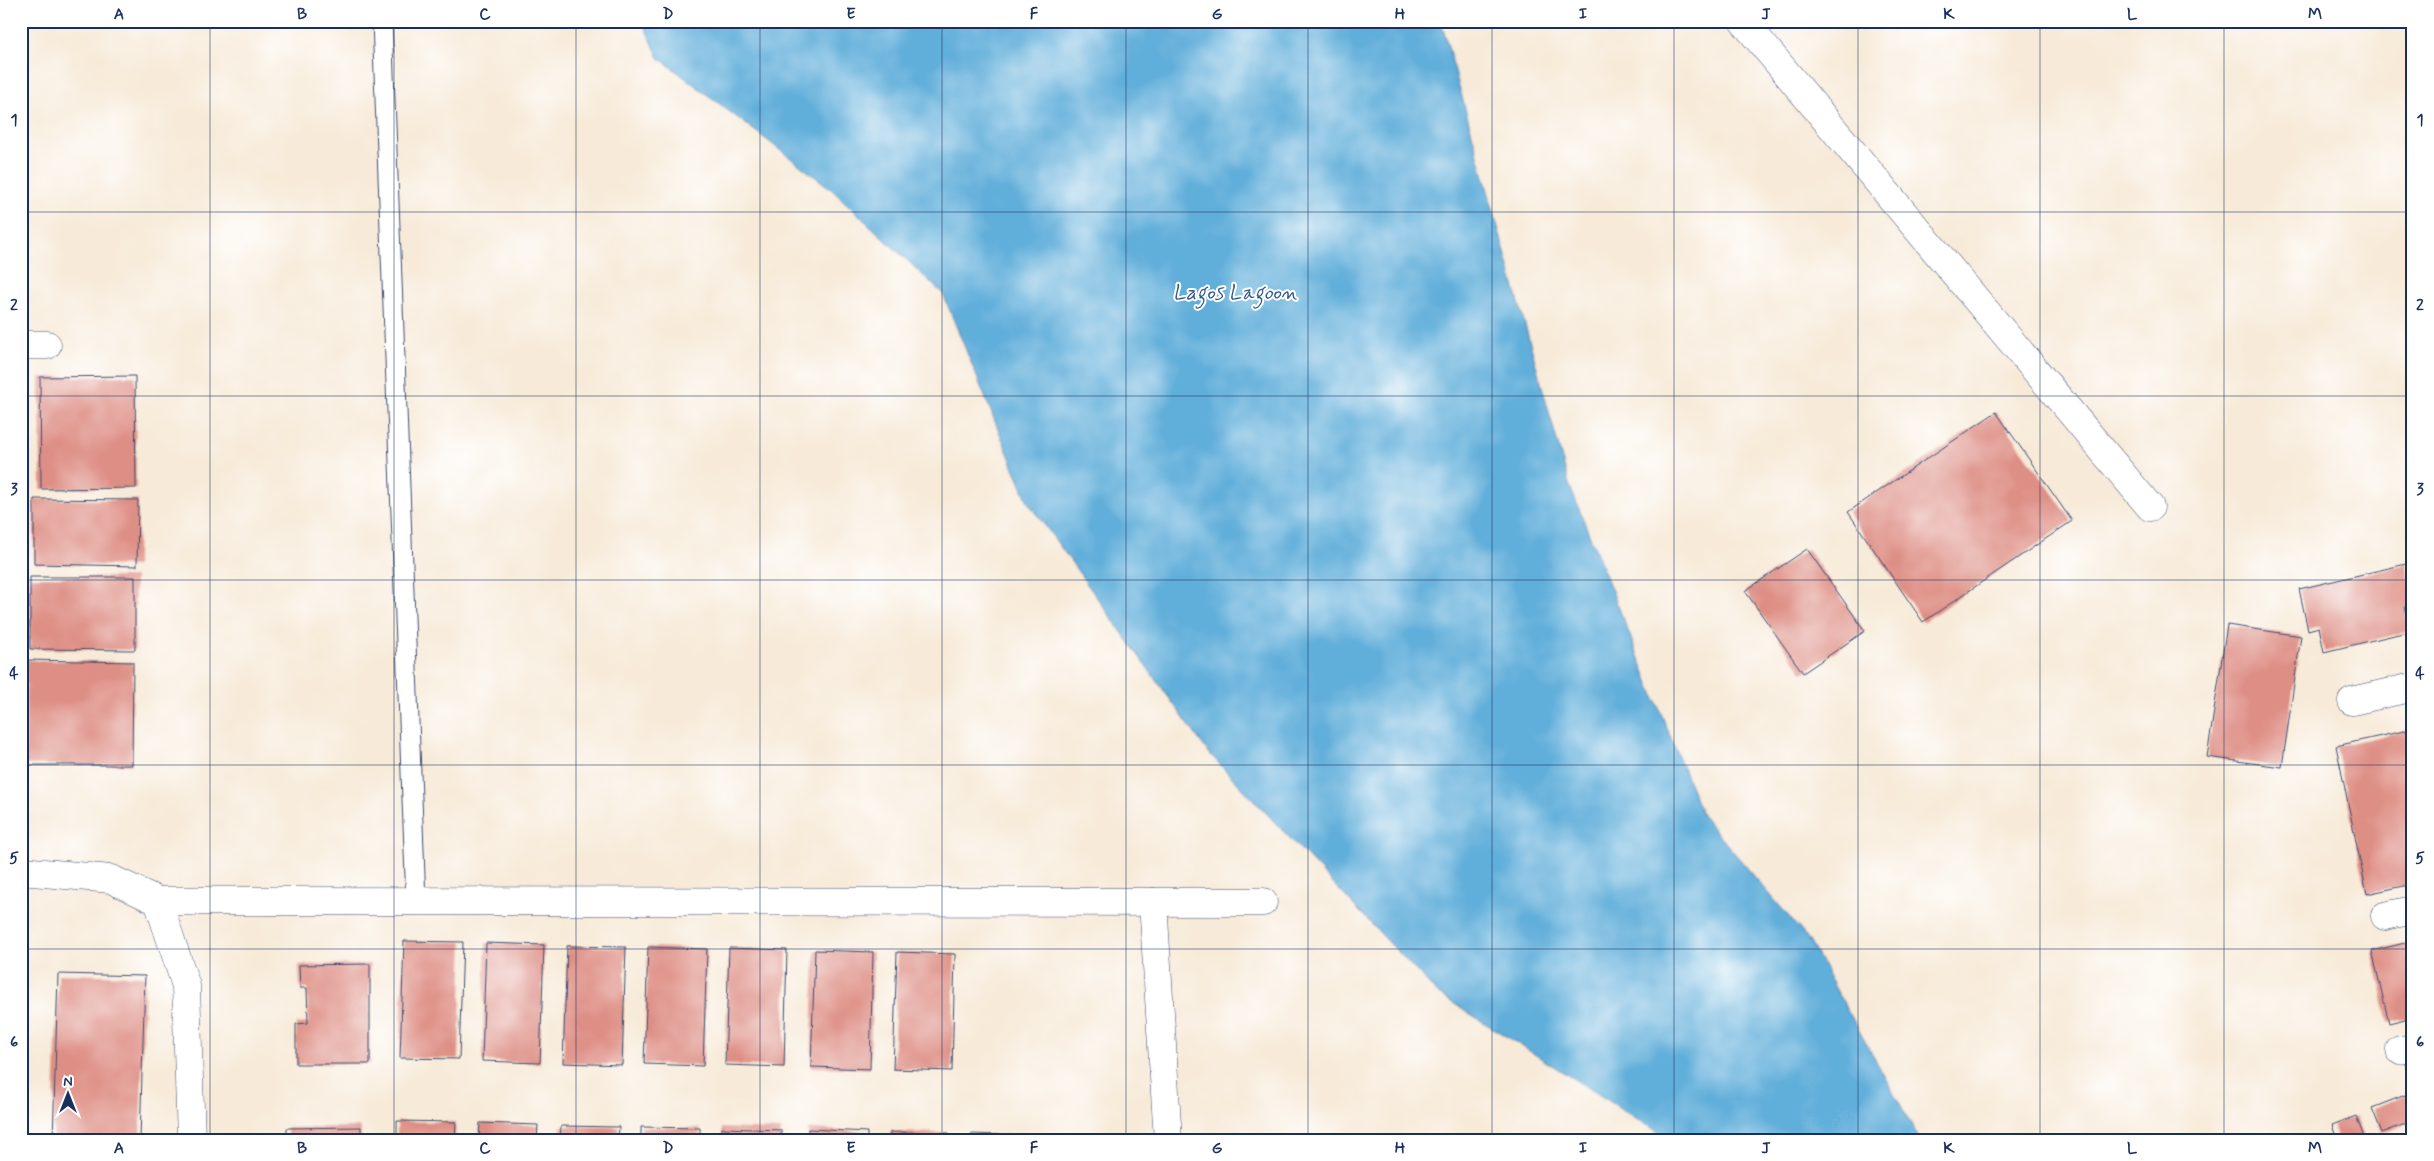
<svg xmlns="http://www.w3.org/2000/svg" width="2434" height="1161" font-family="Mynerve,sans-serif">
<rect width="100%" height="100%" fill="#fff"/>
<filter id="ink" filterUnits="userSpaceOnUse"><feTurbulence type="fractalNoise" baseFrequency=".02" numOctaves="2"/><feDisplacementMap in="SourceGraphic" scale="10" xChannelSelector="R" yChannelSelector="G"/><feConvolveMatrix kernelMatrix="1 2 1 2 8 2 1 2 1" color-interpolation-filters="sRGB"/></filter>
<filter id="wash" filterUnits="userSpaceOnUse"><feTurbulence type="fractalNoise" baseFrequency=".0096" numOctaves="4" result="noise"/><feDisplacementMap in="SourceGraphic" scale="20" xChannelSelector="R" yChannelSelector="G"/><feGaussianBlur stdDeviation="1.12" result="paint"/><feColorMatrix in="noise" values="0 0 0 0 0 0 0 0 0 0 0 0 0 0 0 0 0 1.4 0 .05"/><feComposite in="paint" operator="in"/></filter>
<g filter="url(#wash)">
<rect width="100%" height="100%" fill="#f7ead8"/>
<!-- water -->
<polygon fill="#61aeda" stroke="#3e6e9c" points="642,21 1441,21 1569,484 1702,815 1808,939 1920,1140 1671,1140 1437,993 1208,752 1028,502 943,294 830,188 659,58"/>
<g id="blocks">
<!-- building -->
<g fill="#de8f85">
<polygon points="135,376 136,488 41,489 40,377"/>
<polygon points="1996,412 2072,521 1923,622 1848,512"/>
<polygon points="34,499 138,500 137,566 34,564"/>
<polygon points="1807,549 1865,631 1803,673 1745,591"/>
<polygon points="2406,564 2413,591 2413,605 2405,607 2411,631 2324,652 2319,627 2308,630 2299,589"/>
<polygon points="30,577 135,577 135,650 30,649"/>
<polygon points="2227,625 2301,636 2282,767 2207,757"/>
<polygon points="26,660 133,662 132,765 25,765"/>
<polygon points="2413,729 2413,884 2367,894 2336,746"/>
<polygon points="404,941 463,942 459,1059 400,1058"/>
<polygon points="2413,941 2413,1017 2389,1023 2372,951"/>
<polygon points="486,943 544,945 540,1063 482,1061"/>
<polygon points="567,946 626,947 622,1065 563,1063"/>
<polygon points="648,947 707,949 703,1066 644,1064"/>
<polygon points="729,948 787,950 784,1067 725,1065"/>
<polygon points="815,950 873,952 870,1069 811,1067"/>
<polygon points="897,952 955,954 952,1071 893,1069"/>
<polygon points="370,964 370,1064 296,1064 296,1024 308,1023 307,988 300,988 299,965"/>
<polygon points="58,974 145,976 140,1140 53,1140"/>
<polygon points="2413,1061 2413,1086 2412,1086 2406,1063"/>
<polygon points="2413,1092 2413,1121 2382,1133 2372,1108"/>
<polygon points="2356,1116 2365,1140 2337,1140 2332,1125"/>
<polygon points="397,1121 456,1122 455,1140 397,1140"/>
<polygon points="480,1123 538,1125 537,1140 479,1140"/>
<polygon points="561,1126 619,1127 618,1140 560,1140"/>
<polygon points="361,1127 361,1140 287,1140 287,1128"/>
<polygon points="641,1127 700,1128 700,1140 641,1140"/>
<polygon points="722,1128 781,1130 781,1140 722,1140"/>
<polygon points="808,1129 867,1132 867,1140 808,1140"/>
<polygon points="890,1132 949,1133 949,1140 890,1140"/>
<polygon points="971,1134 1030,1136 1030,1140 971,1140"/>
</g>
</g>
</g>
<g filter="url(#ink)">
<use href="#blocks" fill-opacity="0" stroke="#3c4b70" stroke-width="1"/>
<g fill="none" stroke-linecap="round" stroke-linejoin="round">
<!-- lane casing -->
<g stroke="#3c4b70" stroke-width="21">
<polyline id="lane" points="382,21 416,902"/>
</g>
<!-- street casing -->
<g stroke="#3c4b70" stroke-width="29">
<g id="street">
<polyline points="1743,21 2150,507"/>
<polyline points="21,345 47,345"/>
<polyline points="2352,701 2413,687"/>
<polyline points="21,871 111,879 158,901 186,986 191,1140"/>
<polyline points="158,901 1263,902"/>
<polyline points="1153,902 1168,1140"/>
<polyline points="2385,916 2413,910"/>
<polyline points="2400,1050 2413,1048"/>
</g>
</g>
<!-- lane -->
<use href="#lane" stroke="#fff" stroke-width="19"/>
<!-- street -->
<use href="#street" stroke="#fff" stroke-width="28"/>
</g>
</g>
<!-- grid -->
<path fill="none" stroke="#1b2f5e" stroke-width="1" stroke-opacity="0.55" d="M210,21v1119M394,21v1119M576,21v1119M760,21v1119M942,21v1119M1126,21v1119M1308,21v1119M1492,21v1119M1674,21v1119M1858,21v1119M2040,21v1119M2224,21v1119M21,212h2392M21,396h2392M21,580h2392M21,765h2392M21,949h2392"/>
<g text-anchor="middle" stroke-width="4" stroke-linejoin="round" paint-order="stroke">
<!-- water labels -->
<g font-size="21" font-style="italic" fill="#345b89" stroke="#fff">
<text x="1235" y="299">Lagos Lagoon</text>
</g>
</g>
<!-- margin -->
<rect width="2434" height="1161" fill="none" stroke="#fff" stroke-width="55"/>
<!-- north arrow -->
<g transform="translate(68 1094)" stroke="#ffffff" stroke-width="4" paint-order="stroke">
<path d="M0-4L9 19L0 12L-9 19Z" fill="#1b2f5e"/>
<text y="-8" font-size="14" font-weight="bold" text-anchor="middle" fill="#1b2f5e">N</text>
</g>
<rect x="28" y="28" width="2378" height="1106" fill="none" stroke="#1b2f5e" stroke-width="2"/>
<g font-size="16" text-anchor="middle" font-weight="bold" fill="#1b2f5e">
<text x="119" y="19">A</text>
<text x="302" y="19">B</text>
<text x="485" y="19">C</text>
<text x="668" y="19">D</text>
<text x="851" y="19">E</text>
<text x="1034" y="19">F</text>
<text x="1217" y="19">G</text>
<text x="1400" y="19">H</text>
<text x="1583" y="19">I</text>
<text x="1766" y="19">J</text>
<text x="1949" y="19">K</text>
<text x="2132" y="19">L</text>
<text x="2315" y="19">M</text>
<text x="14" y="125">1</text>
<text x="2420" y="125">1</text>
<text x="14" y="310">2</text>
<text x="2420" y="310">2</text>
<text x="14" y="494">3</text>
<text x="2420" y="494">3</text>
<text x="14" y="678">4</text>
<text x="2420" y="678">4</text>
<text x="14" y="863">5</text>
<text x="2420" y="863">5</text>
<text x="14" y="1047">6</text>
<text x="2420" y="1047">6</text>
<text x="119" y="1153">A</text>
<text x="302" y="1153">B</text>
<text x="485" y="1153">C</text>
<text x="668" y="1153">D</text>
<text x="851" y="1153">E</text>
<text x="1034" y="1153">F</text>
<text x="1217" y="1153">G</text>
<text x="1400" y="1153">H</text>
<text x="1583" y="1153">I</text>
<text x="1766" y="1153">J</text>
<text x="1949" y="1153">K</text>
<text x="2132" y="1153">L</text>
<text x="2315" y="1153">M</text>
</g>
</svg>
